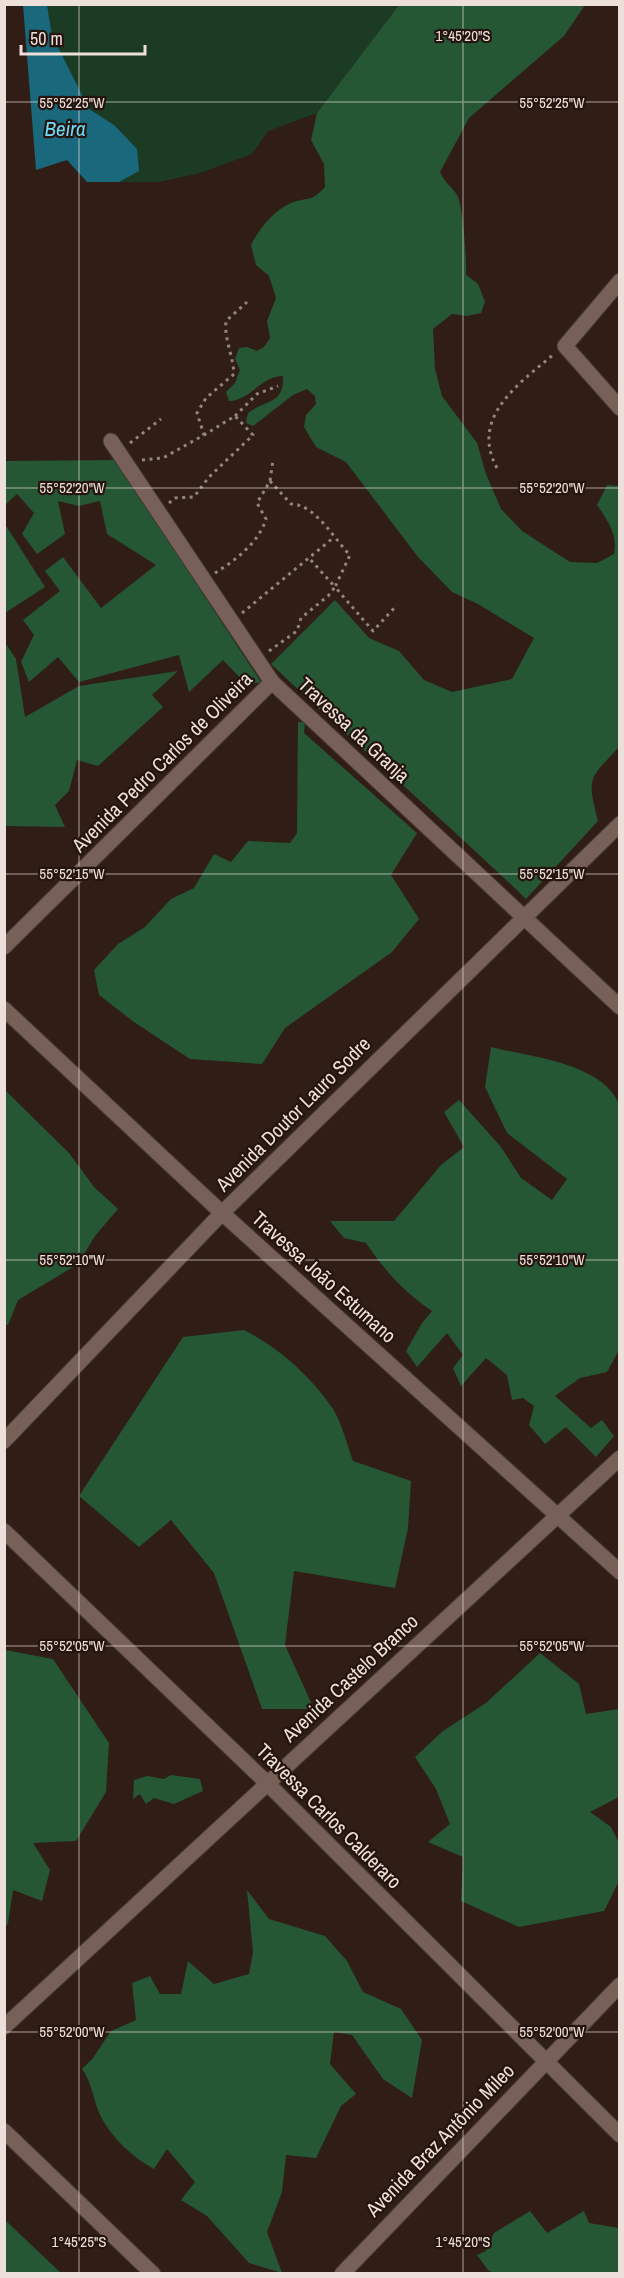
<svg xmlns="http://www.w3.org/2000/svg" width="624" height="2278" font-family="'Archivo Narrow',sans-serif">
<rect width="100%" height="100%" fill="#301d16"/>
<!-- green -->
<polygon fill="#1c3b25" points="47,5 399,5 317,113 268,131 252,154 200,173 159,182 119,182 138,171 114,125 89,110 52,35"/>
<!-- forest -->
<g fill="#255735">
<path d="M399,5h186l-21,31 -95,82 -29,54c6,13 11,13 17,23 6,9 10,68 9,80l12,9 7,18 -4,11 -14,3 -15,-2 -19,15 2,40 7,27 35,47 9,31 15,35 21,22 48,31 27,1 17,-9c4,-19 -6,-33 -17,-49l10,-20 12,1v261c-29,32 -33,28 -21,74l-72,78c-83,-80 -171,-155 -255,-235l64,-64 34,38 30,13 25,29 28,12 60,-13 22,-41 -56,-34 -26,-12 -34,-35 -72,-95 -30,-15 -12,-20 2,-12 10,-11 -1,-8 -8,-7 -14,6 -40,31 -7,-3 2,-10c18,-14 36,-8 35,-37 -22,0 -32,24 -54,25l-3,-9 9,-9 5,-13 -5,-11 4,-11 8,-1 10,4 7,-4 6,-9 -3,-17 9,-23 -7,-22 -13,-11 -5,-20c8,-16 23,-35 40,-42 18,-7 18,1 34,-16l-1,-23 -13,-24 6,-27z"/>
<polygon points="115,460 261,682 247,685 223,660 189,692 179,655 79,682 58,657 29,682 21,662 34,635 23,620 60,591 45,571 63,557 101,608 156,565 107,534 100,501 79,506 58,501 65,534 37,554 22,534 34,513 17,494 5,505 5,461"/>
<polygon points="5,524 45,587 5,613 4,613"/>
<polygon points="4,641 16,659 25,717 79,686 178,671 152,695 163,707 98,766 77,760 69,791 55,805 65,827 5,826"/>
<polygon points="298,722 305,722 304,733 417,833 391,875 419,919 392,952 285,1028 262,1064 190,1059 134,1022 99,995 94,970 118,944 145,927 171,899 194,888 214,854 231,862 248,841 290,843 297,833"/>
<path d="M491,1047c39,10 111,16 128,57v246l-12,22 -27,6 -25,18 36,32 11,-8 12,16 -18,21 -30,-30 -21,17 -16,-19 5,-19 -11,-8 -11,2 -5,-25 -21,-17 -25,28 -8,-18 10,-13 -16,-22 -30,34 -11,-16 16,-28 10,-12c-28,-19 -47,-40 -66,-68l-22,-5 -14,-17h64l47,-56 23,-18 -20,-35 15,-12 42,47 20,31 31,22 15,-21 -60,-46 -22,-46z"/>
<polygon points="4,1089 69,1153 94,1187 118,1209 95,1236 78,1264 18,1300 8,1325 4,1324"/>
<path d="M244,1330c35,18 67,46 89,79 9,15 14,35 20,52l58,20 -3,47 -13,60 -101,-17 -9,74 29,64h-52l-48,-136 -43,-53 -32,27 -60,-51 104,-159z"/>
<polygon points="5,1650 53,1659 109,1743 106,1792 76,1841 33,1843 50,1870 42,1901 13,1890 8,1923 5,1928"/>
<polygon points="540,1653 579,1684 586,1714 619,1709 619,1793 617,1798 590,1812 611,1827 619,1843 619,1881 604,1911 519,1927 461,1901 463,1857 428,1842 450,1824 436,1789 415,1757 443,1731 486,1703"/>
<polygon points="171,1775 200,1779 203,1791 174,1804 154,1798 146,1804 140,1794 133,1799 134,1780 147,1776 164,1779"/>
<path d="M247,1890l22,29 56,17 22,25 16,31 38,17 21,31 -10,58 -29,-19 -31,-44 -18,-3 -4,32 26,30 -15,12 -25,52 -30,-3 -4,37 -15,40 15,41 -33,-10 -42,-47 -26,-16 14,-18 -28,-33 -13,20c-22,-12 -41,-30 -53,-52 -8,-16 -8,-33 -19,-48l11,-11 18,-27 25,-11 -4,-37 18,-7 10,18h21l7,-33 26,23 35,-10 4,-22z"/>
<polygon points="530,2211 547,2233 584,2211 589,2223 619,2228 619,2273 495,2274 488,2270 477,2255 486,2251 494,2233"/>
<polygon points="4,2220 5,2220 61,2273 5,2273"/>
</g>
<!-- water -->
<polygon fill="#1a687c" points="23,5 47,5 52,35 89,109 114,125 137,149 139,171 119,182 87,182 67,160 36,170"/>
<g fill="none" stroke-linecap="round" stroke-linejoin="round">
<!-- street casing -->
<g stroke="#463733" stroke-width="17">
<g id="street">
<polyline points="620,281 565,346 620,408"/>
<polyline points="111,441 272,682 620,1007"/>
<polyline points="4,947 272,682"/>
<polyline points="4,1009 222,1213 620,1572"/>
<polyline points="4,1531 267,1783 620,2135"/>
<polyline points="4,2027 620,1458"/>
<polyline points="4,2131 153,2274"/>
<polyline points="342,2274 620,1985"/>
</g>
</g>
<!-- secondary casing -->
<g stroke="#463733" stroke-width="17">
<polyline id="secondary" points="4,1441 222,1213 620,824"/>
</g>
<!-- path -->
<g stroke="#93847e" stroke-width="3" stroke-dasharray="3 4.5" stroke-linecap="butt">
<polyline points="235,416 257,394 278,386"/>
<polyline points="130,443 161,419"/>
<path d="M142,460l21,-2 41,-23 -7,-22 9,-15 28,-24c-1,-19 -10,-35 -8,-53l21,-19"/>
<path d="M497,468c-28,-51 23,-85 57,-114"/>
<path d="M270,481l21,23c24,0 43,35 59,51l-15,32 38,44 24,-26"/>
<polyline points="169,503 175,498 194,497 209,477 253,435 235,416 204,435"/>
<path d="M215,573c21,-13 44,-31 51,-54l-9,-16 13,-22 3,-21"/>
<polyline points="242,613 333,538"/>
<polyline points="269,651 297,631 301,618 328,596 335,587 309,558"/>
</g>
<!-- street -->
<use href="#street" stroke="#766057" stroke-width="15"/>
<!-- secondary -->
<use href="#secondary" stroke="#766057" stroke-width="15"/>
</g>
<!-- ticks -->
<path fill="none" stroke="#ede0db" stroke-width="1.5" stroke-opacity="0.45" d="M79,4v2270M463,4v2270M4,102h616M4,488h616M4,874h616M4,1260h616M4,1646h616M4,2032h616"/>
<g text-anchor="middle" stroke-width="4.5" stroke-linejoin="round" paint-order="stroke">
<!-- street labels -->
<g font-size="20" fill="#ede0db" stroke="#25140d">
<text transform="translate(354 730) rotate(43)" y="7">Travessa da Granja</text>
<text transform="translate(162 762) rotate(-45)" y="7">Avenida Pedro Carlos de Oliveira</text>
<text transform="translate(293 1114) rotate(-45)" y="7">Avenida Doutor Lauro Sodre</text>
<text transform="translate(324 1277) rotate(42)" y="7">Travessa João Estumano</text>
<text transform="translate(350 1678) rotate(-43)" y="7">Avenida Castelo Branco</text>
<text transform="translate(329 1816) rotate(45)" y="7">Travessa Carlos Calderaro</text>
<text transform="translate(440 2140) rotate(-46)" y="7">Avenida Braz Antônio Mileo</text>
</g>
<!-- water labels -->
<g font-size="21" font-style="italic" fill="#6ddaf9" stroke="#25140d">
<text x="65" y="136">Beira</text>
</g>
</g>
<g font-size="15" text-anchor="middle" fill="#ede0db" stroke="#25140d" stroke-width="4.5" stroke-linejoin="round" paint-order="stroke">
<text x="463" y="41">1°45'20"S</text>
<text x="72" y="108">55°52'25"W</text>
<text x="552" y="108">55°52'25"W</text>
<text x="72" y="493">55°52'20"W</text>
<text x="552" y="493">55°52'20"W</text>
<text x="72" y="879">55°52'15"W</text>
<text x="552" y="879">55°52'15"W</text>
<text x="552" y="1265">55°52'10"W</text>
<text x="72" y="1265">55°52'10"W</text>
<text x="552" y="1651">55°52'05"W</text>
<text x="72" y="1651">55°52'05"W</text>
<text x="72" y="2037">55°52'00"W</text>
<text x="552" y="2037">55°52'00"W</text>
<text x="79" y="2247">1°45'25"S</text>
<text x="463" y="2247">1°45'20"S</text>
</g>
<!-- border -->
<rect width="624" height="2278" fill="none" stroke="#ede0db" stroke-width="12"/>
<!-- scale -->
<path d="M21 45v9h124v-9" fill="none" stroke="#ede0db" stroke-width="3"/>
<text x="30" y="45" font-size="18" fill="#ede0db" stroke="#25140d" stroke-width="4.5" paint-order="stroke">50 m</text>
</svg>
